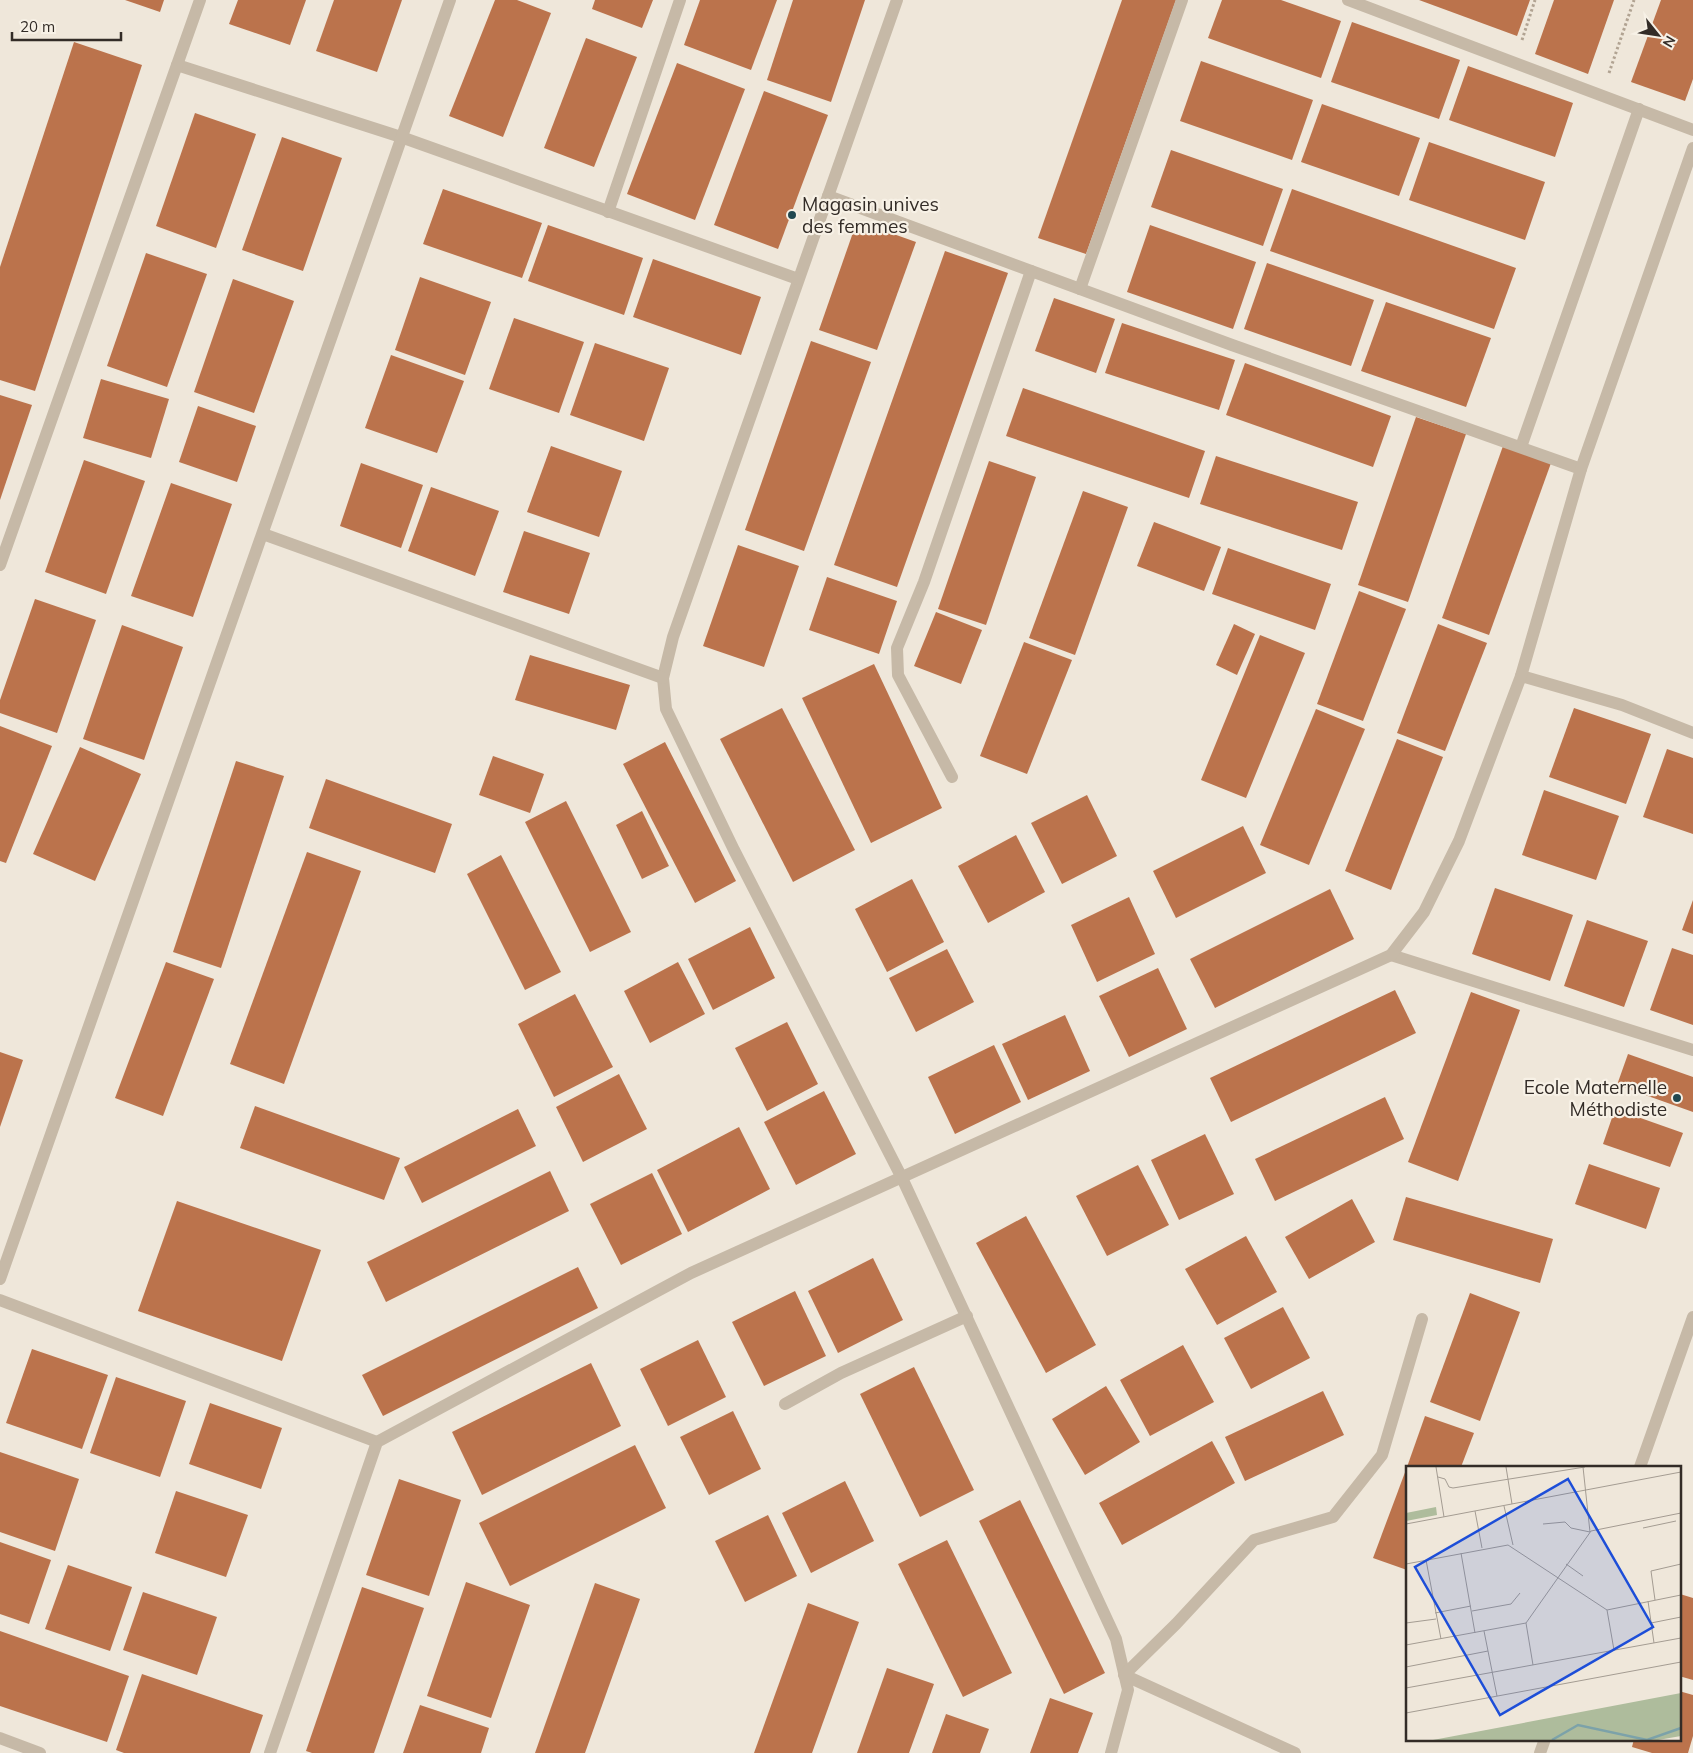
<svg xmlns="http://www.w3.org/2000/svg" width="1693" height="1753" font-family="Mulish,sans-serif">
<rect width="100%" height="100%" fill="#efe7da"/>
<!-- building -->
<g fill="#bb734c">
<polygon points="125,0 164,0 160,12"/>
<polygon points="238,0 306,0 290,45 229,24"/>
<polygon points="334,0 402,0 377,72 316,51"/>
<polygon points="495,0 517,0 551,13 503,137 449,116"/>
<polygon points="595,0 653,0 642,28 592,9"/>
<polygon points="700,0 777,0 751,70 684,45"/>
<polygon points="793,0 865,0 831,102 767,80"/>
<polygon points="1122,0 1176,0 1086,254 1038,238"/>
<polygon points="1222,0 1281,0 1341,21 1321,78 1208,38"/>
<polygon points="1419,0 1530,0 1517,36"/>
<polygon points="1554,0 1614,0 1588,74 1535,54"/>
<polygon points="1661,0 1693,0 1693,79 1685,101 1631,82"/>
<polygon points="1352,22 1460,60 1439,119 1331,82"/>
<polygon points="586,38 637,57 594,167 544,148"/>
<polygon points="74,42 142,65 35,391 0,380 0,267"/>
<polygon points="1201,61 1313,100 1292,160 1180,121"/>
<polygon points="677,63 745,89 695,220 627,194"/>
<polygon points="1468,66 1573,103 1555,157 1449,120"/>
<polygon points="764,91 828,115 778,249 714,225"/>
<polygon points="1322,104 1420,138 1399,196 1301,162"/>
<polygon points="195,113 256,134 216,248 156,226"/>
<polygon points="282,137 342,158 303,271 242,250"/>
<polygon points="1429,142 1545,182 1525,240 1409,200"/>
<polygon points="1171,150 1283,189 1263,246 1151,207"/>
<polygon points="443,189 542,223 522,278 423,244"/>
<polygon points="1292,189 1516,268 1494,329 1270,251"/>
<polygon points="857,221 916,242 877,350 819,330"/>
<polygon points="548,225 643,258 624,315 528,281"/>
<polygon points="1150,225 1256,262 1233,329 1127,292"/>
<polygon points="945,251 1008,273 897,587 834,565"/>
<polygon points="146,253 207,274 167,387 107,366"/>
<polygon points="653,259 761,297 741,355 633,317"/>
<polygon points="1267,263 1374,300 1351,366 1244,329"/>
<polygon points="420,277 491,302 465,375 395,350"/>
<polygon points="233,279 294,301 254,413 194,392"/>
<polygon points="1054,298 1115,319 1096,373 1035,351"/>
<polygon points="1386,302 1491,338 1466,407 1361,371"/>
<polygon points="514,318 584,342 559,413 489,389"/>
<polygon points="1122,323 1235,360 1219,410 1105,373"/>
<polygon points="811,341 871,362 804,551 745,530"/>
<polygon points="595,343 669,368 644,441 570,415"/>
<polygon points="391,355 464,381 437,453 365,428"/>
<polygon points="1245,363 1391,416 1373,467 1226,415"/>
<polygon points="101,379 169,399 151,458 83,438"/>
<polygon points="1023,388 1205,451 1189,498 1006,436"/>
<polygon points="0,395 32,405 0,500"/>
<polygon points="198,406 256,426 237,482 179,462"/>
<polygon points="1416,417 1466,434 1408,602 1358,585"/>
<polygon points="551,446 622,471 599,537 527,512"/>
<polygon points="1503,446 1551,463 1489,635 1442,618"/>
<polygon points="1216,456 1358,502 1342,550 1200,504"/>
<polygon points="84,460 145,481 106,594 45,572"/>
<polygon points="989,461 1036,477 986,625 938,609"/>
<polygon points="361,463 423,485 401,548 340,526"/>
<polygon points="171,483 232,504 193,617 131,596"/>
<polygon points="431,487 499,511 475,576 408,551"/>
<polygon points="1083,491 1128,507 1075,655 1029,638"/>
<polygon points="1154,522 1221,547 1204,591 1137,566"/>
<polygon points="524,531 590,553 569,614 503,592"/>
<polygon points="738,545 799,566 764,667 703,646"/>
<polygon points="1228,548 1331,584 1315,630 1212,594"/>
<polygon points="827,577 897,601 879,654 809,630"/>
<polygon points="1359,591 1406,609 1363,721 1317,704"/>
<polygon points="35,599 96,620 57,733 0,713 0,700"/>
<polygon points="936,612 982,630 961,684 914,666"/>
<polygon points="1234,624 1255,634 1237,675 1216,665"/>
<polygon points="1438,624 1487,643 1445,751 1397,733"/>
<polygon points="122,625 183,647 144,760 83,739"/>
<polygon points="1260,635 1305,653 1246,798 1201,780"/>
<polygon points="1024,642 1072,660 1027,774 980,756"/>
<polygon points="530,655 630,685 616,730 515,700"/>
<polygon points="874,664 942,808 871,843 802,698"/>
<polygon points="782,708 855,850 793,882 720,739"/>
<polygon points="1574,708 1651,734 1626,804 1549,777"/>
<polygon points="1316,709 1365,729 1309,865 1260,845"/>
<polygon points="0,726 52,746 6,863 0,861"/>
<polygon points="1397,739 1443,757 1391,890 1345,871"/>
<polygon points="665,742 736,881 695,903 623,764"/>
<polygon points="80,747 141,774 95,881 33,854"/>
<polygon points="1667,749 1693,758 1693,834 1643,817"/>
<polygon points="493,756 544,774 530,813 479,795"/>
<polygon points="236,761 284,776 221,968 173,952"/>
<polygon points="326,779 452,824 435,873 309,828"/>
<polygon points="1544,790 1619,816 1596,880 1522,855"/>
<polygon points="1087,795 1117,856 1062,884 1031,823"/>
<polygon points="566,801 631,932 590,952 525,822"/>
<polygon points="642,811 669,866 642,879 616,825"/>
<polygon points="1243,826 1266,873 1176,918 1153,871"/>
<polygon points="1016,835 1045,892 988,923 958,866"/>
<polygon points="307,852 361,871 284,1084 230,1064"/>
<polygon points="501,855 561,972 525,990 467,874"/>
<polygon points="912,879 944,942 887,972 855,909"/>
<polygon points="1495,888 1573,915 1550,981 1472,954"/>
<polygon points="1330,889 1354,939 1215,1008 1190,959"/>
<polygon points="1129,897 1155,954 1097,982 1071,925"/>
<polygon points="1693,900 1693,934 1682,930"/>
<polygon points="1587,920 1648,941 1624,1007 1564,986"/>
<polygon points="750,927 775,978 713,1010 688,959"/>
<polygon points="1672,948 1693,955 1693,1025 1650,1010"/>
<polygon points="947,949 974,1002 916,1032 889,978"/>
<polygon points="166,962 214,979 163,1116 115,1098"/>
<polygon points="678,962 705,1014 650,1043 624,991"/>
<polygon points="1158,968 1187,1029 1129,1057 1099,996"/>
<polygon points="1395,990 1416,1033 1231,1122 1210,1078"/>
<polygon points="1471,992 1520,1010 1458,1181 1408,1162"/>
<polygon points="575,994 613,1067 554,1097 518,1024"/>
<polygon points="1065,1015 1090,1071 1028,1100 1002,1044"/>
<polygon points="787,1022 818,1084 767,1111 735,1048"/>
<polygon points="994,1045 1021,1102 955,1134 928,1077"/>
<polygon points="0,1052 23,1060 0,1127"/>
<polygon points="1628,1054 1693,1077 1693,1112 1617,1085"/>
<polygon points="619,1074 647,1129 583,1162 556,1107"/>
<polygon points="824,1091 856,1154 796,1185 764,1122"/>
<polygon points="1385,1097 1404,1139 1275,1201 1255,1159"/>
<polygon points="255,1106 400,1158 384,1200 240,1148"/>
<polygon points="518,1109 536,1146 422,1203 404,1167"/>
<polygon points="1615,1109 1683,1133 1670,1167 1603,1144"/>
<polygon points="739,1127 770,1189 688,1232 657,1170"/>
<polygon points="1205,1134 1234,1194 1179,1220 1151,1160"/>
<polygon points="1589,1164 1660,1188 1646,1229 1575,1204"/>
<polygon points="1138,1165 1169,1225 1107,1256 1076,1196"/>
<polygon points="550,1171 569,1211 386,1302 367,1262"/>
<polygon points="652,1173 682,1234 621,1265 590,1204"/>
<polygon points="1406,1197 1553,1239 1540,1283 1393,1240"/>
<polygon points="1352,1199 1375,1242 1309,1279 1285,1237"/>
<polygon points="177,1201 321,1250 282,1361 138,1311"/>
<polygon points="1026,1216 1096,1345 1046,1373 976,1243"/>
<polygon points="1246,1236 1277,1292 1217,1325 1185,1269"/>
<polygon points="873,1258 903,1320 838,1353 808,1291"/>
<polygon points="578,1267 598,1308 383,1416 362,1375"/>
<polygon points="795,1291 826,1356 764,1386 732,1322"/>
<polygon points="1470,1293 1520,1312 1480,1421 1430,1402"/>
<polygon points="1283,1307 1310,1358 1251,1389 1224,1338"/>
<polygon points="698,1340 726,1397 668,1426 640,1369"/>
<polygon points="1183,1345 1214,1402 1150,1436 1120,1380"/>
<polygon points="32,1349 108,1375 82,1449 6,1423"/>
<polygon points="591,1363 621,1426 482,1495 452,1432"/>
<polygon points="914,1367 974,1490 920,1517 860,1394"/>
<polygon points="116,1377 186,1401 160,1477 90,1453"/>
<polygon points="1106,1386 1140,1442 1085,1475 1052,1419"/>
<polygon points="1323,1391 1344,1435 1245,1481 1225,1437"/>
<polygon points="210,1403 282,1428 261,1489 189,1464"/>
<polygon points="733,1411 761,1469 709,1495 680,1437"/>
<polygon points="1425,1416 1474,1433 1461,1467 1407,1467"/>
<polygon points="1212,1441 1235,1483 1122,1545 1099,1503"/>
<polygon points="635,1445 666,1508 510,1586 479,1523"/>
<polygon points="0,1452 79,1479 55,1551 0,1532"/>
<polygon points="1407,1467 1407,1570 1373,1558"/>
<polygon points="399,1479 461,1500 429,1596 366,1575"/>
<polygon points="845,1481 874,1541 811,1573 782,1513"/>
<polygon points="176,1491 248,1515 226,1577 155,1553"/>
<polygon points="1020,1500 1105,1673 1064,1694 979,1521"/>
<polygon points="768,1515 797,1576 745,1602 715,1541"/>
<polygon points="947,1540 1012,1673 963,1697 898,1564"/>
<polygon points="0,1542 51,1560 29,1624 0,1614"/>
<polygon points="68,1565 132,1587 110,1651 45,1629"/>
<polygon points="466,1582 530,1605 491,1718 427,1696"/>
<polygon points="595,1583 640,1599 585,1753 535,1753"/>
<polygon points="362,1587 424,1608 374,1753 312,1753 306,1751"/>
<polygon points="143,1592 217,1617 197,1675 123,1650"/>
<polygon points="1680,1594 1693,1598 1693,1680 1679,1676"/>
<polygon points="808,1603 859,1622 812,1753 754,1753"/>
<polygon points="0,1631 129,1676 107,1742 0,1706"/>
<polygon points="887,1668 934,1684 909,1753 857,1753"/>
<polygon points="142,1674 263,1715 250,1753 124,1753 116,1750"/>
<polygon points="1679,1691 1693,1695 1693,1736 1688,1753 1652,1753 1632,1747 1634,1739 1679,1739"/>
<polygon points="1050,1698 1093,1713 1078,1753 1030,1753"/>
<polygon points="420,1705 489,1728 481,1753 403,1753"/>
<polygon points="946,1714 989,1729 980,1753 932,1753"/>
</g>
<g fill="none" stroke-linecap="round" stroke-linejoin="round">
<!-- path -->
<g stroke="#b1a392" stroke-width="3" stroke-dasharray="2.5 2.5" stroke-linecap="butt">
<polyline points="1522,40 1535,0"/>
<polyline points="1609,73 1634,0"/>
</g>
<!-- service -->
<polyline stroke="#c6b9a7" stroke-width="12" points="1521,447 1639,109"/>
<!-- minor -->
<g stroke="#c6b9a7" stroke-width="12">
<polyline points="897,0 673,637 663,678 666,709 734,850 902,1178 1116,1639 1128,1690 1111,1753"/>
<polyline points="1348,0 1693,130"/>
<polyline points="177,65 401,137 798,279"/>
<polyline points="828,196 1232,345 1581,469"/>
<polyline points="608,212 680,0"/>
<polyline points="1080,289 1182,0"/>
<polyline points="263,534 663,678"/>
<polyline points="0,565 200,0"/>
<polyline points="1521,676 1622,705 1693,733"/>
<polyline points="952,777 898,675 897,648 924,582 1031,271"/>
<polyline points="1391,955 1693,1050"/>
<polyline points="0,1279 450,0"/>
<polyline points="0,1300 377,1442"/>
<polyline points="785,1404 841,1373 967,1316"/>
<polyline points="0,1738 40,1753"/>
<polyline points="270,1753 377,1442 691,1273 1391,955 1424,912 1459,841 1521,676 1581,469 1693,148"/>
<polyline points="1295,1753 1124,1675 1176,1624 1254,1540 1333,1517 1382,1455 1422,1319"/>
</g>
<!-- tertiary -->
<g stroke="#c6b9a7" stroke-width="12">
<polyline points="1640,1467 1693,1317"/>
<polyline points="1540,1753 1545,1739"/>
</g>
</g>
<!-- markers -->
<g fill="#214850" stroke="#f7f1e6" stroke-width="2">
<circle cx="792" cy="215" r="5"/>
<circle cx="1677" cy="1098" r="5"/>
</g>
<g text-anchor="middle" stroke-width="4.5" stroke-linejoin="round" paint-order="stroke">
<!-- poi labels -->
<g font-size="19" fill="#332c27" stroke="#f7f1e6" text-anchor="start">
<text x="802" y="211">Magasin unives<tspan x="802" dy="22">des femmes</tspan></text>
<text x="1667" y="1094" text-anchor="end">Ecole Maternelle<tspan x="1667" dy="22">Méthodiste</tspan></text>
</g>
</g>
<!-- overview -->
<g transform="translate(1406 1466)">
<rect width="275" height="275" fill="#efe7da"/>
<path d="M30,41l1,8 -31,6v-8zM275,227v43l-23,4h-225z" fill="#aebc9c"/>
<path fill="none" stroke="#7ca2a9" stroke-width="2.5" d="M146,274l26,-15 69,15 34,-12"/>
<path fill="none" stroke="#a49c92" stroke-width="1" d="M30,1l8,50M100,1l6,37M32,11l7,2 4,8 4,1 132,-21M98,40l9,39M69,45l7,37M0,58l275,-52M137,58l22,-2 6,6 19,4 -7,-65M237,62l33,-7M55,87l14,80M20,94l15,79M0,98l102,-19 99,65 74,-15M160,98l17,12M249,134l-4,-29 30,-7M242,135l6,42M201,144l7,40M66,145l39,-7 9,-11M29,147l36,-7M0,157l30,-4M120,157l7,42M245,157l30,-6M78,165l13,65M0,179l120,-22 65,-92 90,-18M0,201l82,-16M0,222l275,-50M0,247l275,-51"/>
<path fill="#1d4ed8" fill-opacity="0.15" stroke="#1d4ed8" stroke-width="2.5" d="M162,13l85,148 -153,88 -85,-148z"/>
<rect width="275" height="275" fill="none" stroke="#332c27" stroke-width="2.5"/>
</g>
<!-- north arrow -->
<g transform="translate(1658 35) rotate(120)" stroke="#f7f1e6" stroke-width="4" paint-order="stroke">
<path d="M0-4L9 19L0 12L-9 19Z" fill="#332c27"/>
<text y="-8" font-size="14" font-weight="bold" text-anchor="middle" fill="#332c27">N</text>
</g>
<!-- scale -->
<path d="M12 32v8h109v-8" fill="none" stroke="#332c27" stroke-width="2.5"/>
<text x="20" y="32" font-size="15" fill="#332c27" stroke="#f7f1e6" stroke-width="4" paint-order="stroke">20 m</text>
</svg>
